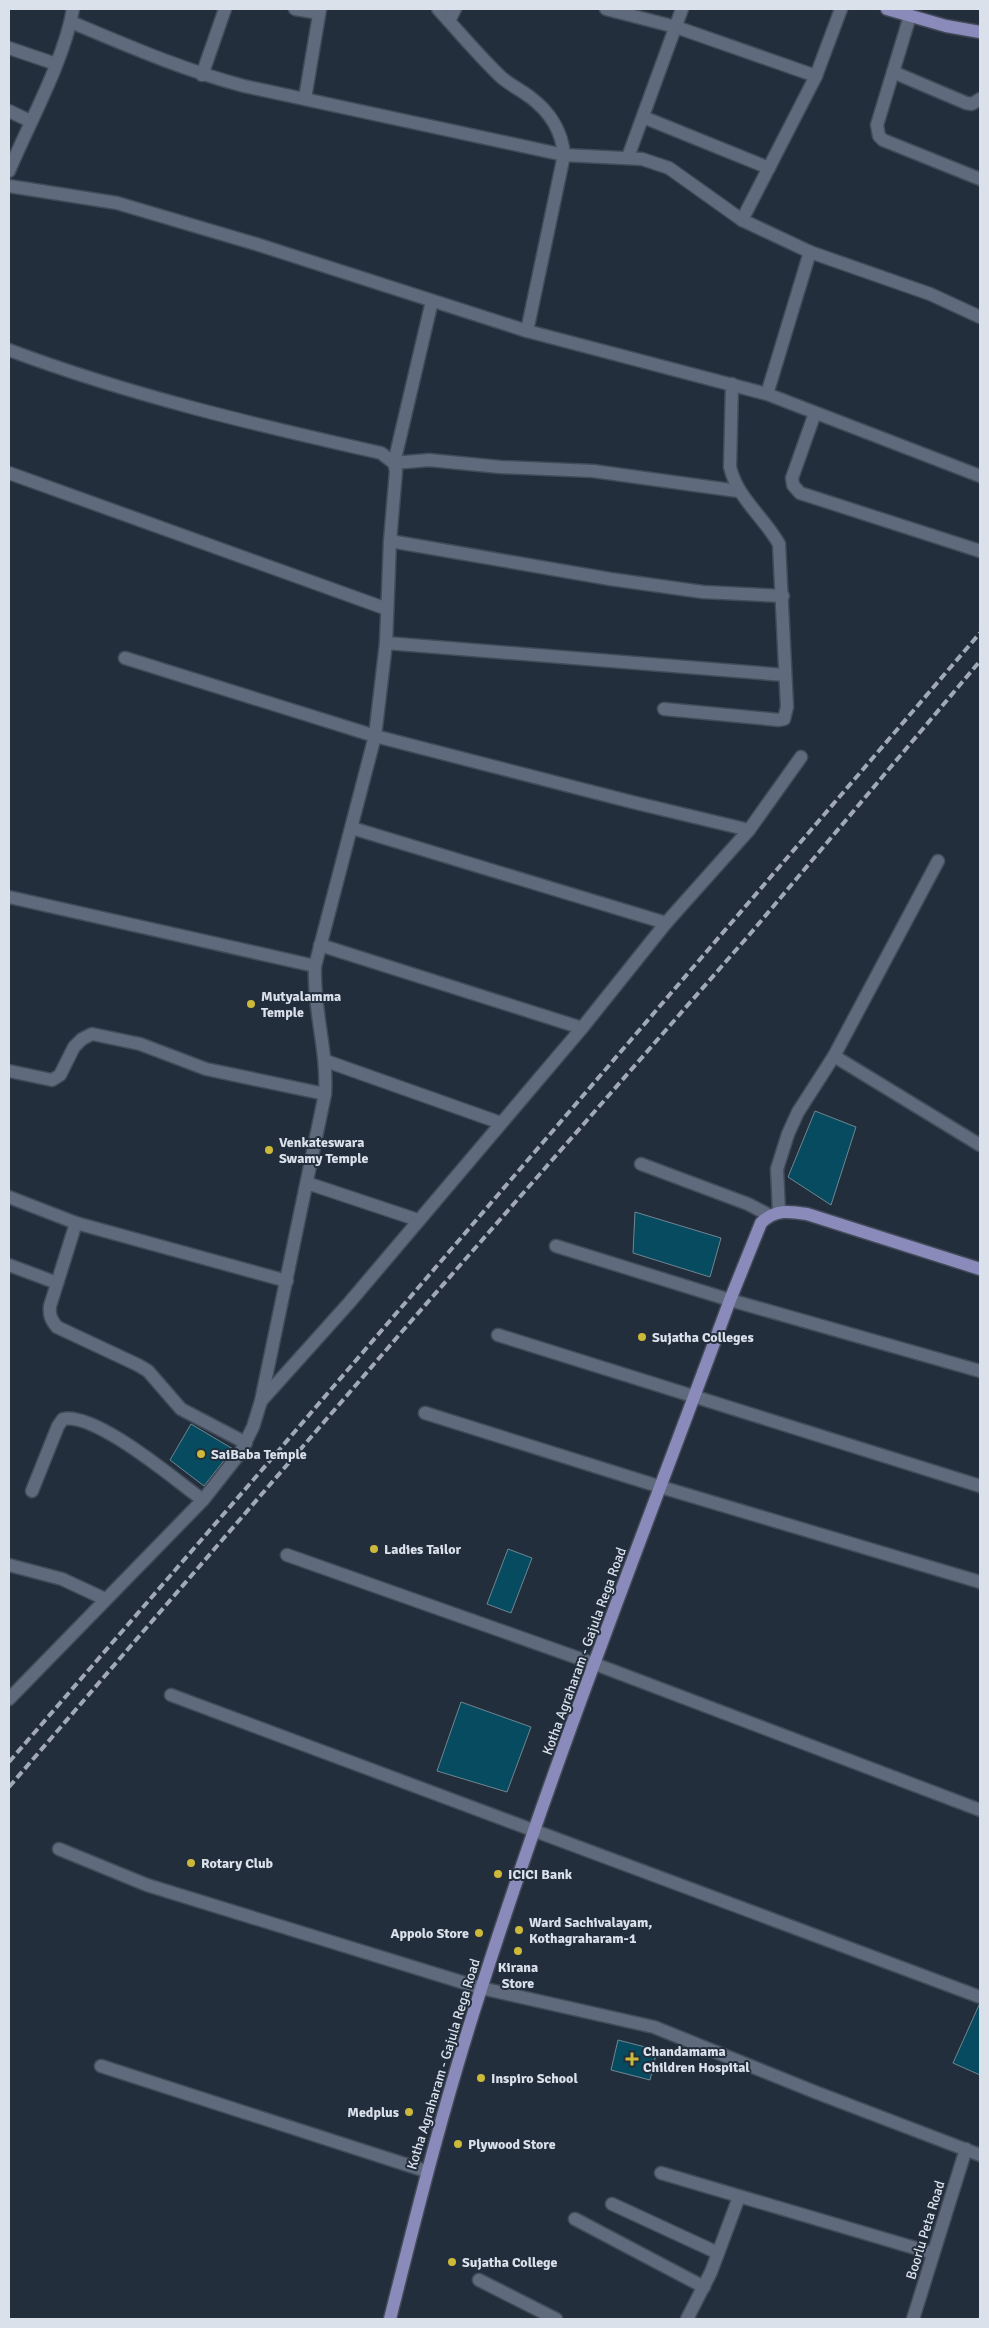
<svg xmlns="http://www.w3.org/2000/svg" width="989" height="2328" font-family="Signika,sans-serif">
<rect width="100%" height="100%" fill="#232e3d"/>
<!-- building -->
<g fill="#064b60" stroke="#6f8691">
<polygon points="815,1111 856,1127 831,1205 788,1177"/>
<polygon points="635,1212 721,1238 710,1277 633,1253"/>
<polygon points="191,1424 233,1449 204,1486 170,1460"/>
<polygon points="508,1549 532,1558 511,1613 487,1604"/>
<polygon points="461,1702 531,1727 507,1792 437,1771"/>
<polygon points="979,2005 980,2005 980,2075 953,2063"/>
<polygon points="618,2040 657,2050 650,2080 611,2070"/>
</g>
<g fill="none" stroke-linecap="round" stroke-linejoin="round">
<!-- minor casing -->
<g stroke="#424b58" stroke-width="15">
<g id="minor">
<polyline points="295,9 319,13"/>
<path d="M438,9c21,23 41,47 63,68 9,8 20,13 29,20 19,14 32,34 34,58l-37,176"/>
<polyline points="606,9 676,27 816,76"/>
<polyline points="910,16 877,125 879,136 883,140 980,179"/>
<polyline points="449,21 455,9"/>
<path d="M71,22c57,24 112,48 173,64l320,69 78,4 27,9 73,52 68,32 120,42 50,23"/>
<polyline points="9,48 56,64"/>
<polyline points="893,72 966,103 972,104 980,99"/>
<polyline points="202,75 225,9"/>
<polyline points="305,98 320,9"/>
<polyline points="9,111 30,121"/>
<polyline points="643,117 769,168"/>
<polyline points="628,157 682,9"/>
<path d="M9,171c21,-50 55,-110 64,-162"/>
<polyline points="9,186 117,203 256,244 527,331 767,394 980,476"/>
<polyline points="742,220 816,76 841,9"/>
<polyline points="432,301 394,463 429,460 500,467 593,471 738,491"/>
<path d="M9,350c120,45 247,75 372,103l13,10 2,8 -6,70 -4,102 -11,93 -60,230c-2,44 13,85 10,128l-64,307 -8,26 -13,26 -37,47 -194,199"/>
<polyline points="767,394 810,252"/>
<polyline points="815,413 792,478 793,485 800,493 980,551"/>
<polyline points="9,473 387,609"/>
<polyline points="390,541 610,579 703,592 783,596"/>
<polyline points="386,643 785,675"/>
<polyline points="125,658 375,736 632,802 749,830"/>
<path d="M664,709l115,11 5,-1 3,-12 -8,-163c-15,-27 -42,-46 -49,-77l2,-83"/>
<polyline points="352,828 666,923"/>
<polyline points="9,897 315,966"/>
<polyline points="320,945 582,1028"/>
<polyline points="834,1056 980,1145"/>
<polyline points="326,1061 501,1123"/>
<polyline points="9,1071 52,1080 60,1075 74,1047 82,1039 92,1034 140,1044 206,1069 325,1094"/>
<polyline points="641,1164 748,1204 769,1215"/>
<polyline points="307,1183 418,1220"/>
<polyline points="9,1197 76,1223 287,1281"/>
<polyline points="779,1212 777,1169 788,1134 798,1112 834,1056 938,861"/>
<path d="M76,1223l-26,83c-1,9 1,14 7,21l81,38 10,6 33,38 65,34"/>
<polyline points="556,1246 730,1300 980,1371"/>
<polyline points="9,1265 57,1283"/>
<polyline points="498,1335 980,1486"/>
<polyline points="262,1400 349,1303 582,1028 666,923 749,830 801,757"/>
<polyline points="425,1413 661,1487 980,1582"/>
<path d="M32,1491l26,-65 5,-7c33,-7 112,61 140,81"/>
<polyline points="287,1555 595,1664 980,1810"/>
<polyline points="9,1565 62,1579 105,1599"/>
<polyline points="171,1695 980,1997"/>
<polyline points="59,1849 147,1885 481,1988 654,2027 815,2092 980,2155"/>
<polyline points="101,2066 426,2171"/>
<polyline points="661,2173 932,2253"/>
<polyline points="612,2204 718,2253"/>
<polyline points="575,2219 704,2287"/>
<polyline points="479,2280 556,2319"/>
<polyline points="687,2319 711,2272 739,2197"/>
<polyline points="913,2319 966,2149"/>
</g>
</g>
<!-- major casing -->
<g stroke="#424b58" stroke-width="15">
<g id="major">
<polyline points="887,9 946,26 980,32"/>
<path d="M390,2319c28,-112 56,-223 92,-333 74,-232 164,-458 248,-686l31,-77c14,-14 28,-12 46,-9l173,55"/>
</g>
</g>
<!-- minor -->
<use href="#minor" stroke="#5f6b7c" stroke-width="12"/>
<!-- major -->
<use href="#major" stroke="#8b8bbb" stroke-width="12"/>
<!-- rail -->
<g stroke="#a1a9b5" stroke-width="4" stroke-dasharray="8 4" stroke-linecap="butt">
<polyline points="9,1762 267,1464 980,633"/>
<polyline points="9,1787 406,1327 750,934 980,661"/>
</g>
</g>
<!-- markers -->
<g fill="#ccb939" stroke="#232e3d" stroke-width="2">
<circle cx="251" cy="1004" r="5"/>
<circle cx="269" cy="1150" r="5"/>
<circle cx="642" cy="1337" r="5"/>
<circle cx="201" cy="1454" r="5"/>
<circle cx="374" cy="1549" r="5"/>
<circle cx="191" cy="1863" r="5"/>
<circle cx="498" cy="1874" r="5"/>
<circle cx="519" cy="1930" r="5"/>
<circle cx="479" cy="1933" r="5"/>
<circle cx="518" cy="1951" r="5"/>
<path d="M629.5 2051.5h5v5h5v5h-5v5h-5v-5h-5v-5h5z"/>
<circle cx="481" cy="2078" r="5"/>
<circle cx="409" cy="2112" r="5"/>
<circle cx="458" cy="2144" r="5"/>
<circle cx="452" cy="2262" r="5"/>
</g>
<g text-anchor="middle" stroke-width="4" stroke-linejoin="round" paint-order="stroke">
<!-- poi labels -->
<g font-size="14" font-weight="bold" fill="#dae1eb" stroke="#232e3d" text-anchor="start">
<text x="261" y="1001">Mutyalamma<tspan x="261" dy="16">Temple</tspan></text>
<text x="279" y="1147">Venkateswara<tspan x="279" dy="16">Swamy Temple</tspan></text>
<text x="652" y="1342">Sujatha Colleges</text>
<text x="211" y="1459">SaiBaba Temple</text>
<text x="384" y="1554">Ladies Tailor</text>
<text x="201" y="1868">Rotary Club</text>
<text x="508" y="1879">ICICI Bank</text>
<text x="529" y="1927">Ward Sachivalayam,<tspan x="529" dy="16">Kothagraharam-1</tspan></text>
<text x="469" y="1938" text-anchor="end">Appolo Store</text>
<text x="518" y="1972" text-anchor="middle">Kirana<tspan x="518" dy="16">Store</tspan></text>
<text x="643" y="2056">Chandamama<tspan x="643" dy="16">Children Hospital</tspan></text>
<text x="491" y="2083">Inspiro School</text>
<text x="399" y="2117" text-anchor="end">Medplus</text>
<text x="468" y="2149">Plywood Store</text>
<text x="462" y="2267">Sujatha College</text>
</g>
<!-- street labels -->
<g font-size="14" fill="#dae1eb" stroke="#232e3d">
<text transform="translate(584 1651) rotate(-70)" y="5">Kotha Agraharam - Gajula Rega Road</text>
<text transform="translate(443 2064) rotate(-73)" y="5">Kotha Agraharam - Gajula Rega Road</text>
<text transform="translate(925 2230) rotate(-73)" y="5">Boorlu Peta Road</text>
</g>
</g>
<!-- border -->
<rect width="989" height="2328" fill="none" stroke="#dae1eb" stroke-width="20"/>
</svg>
